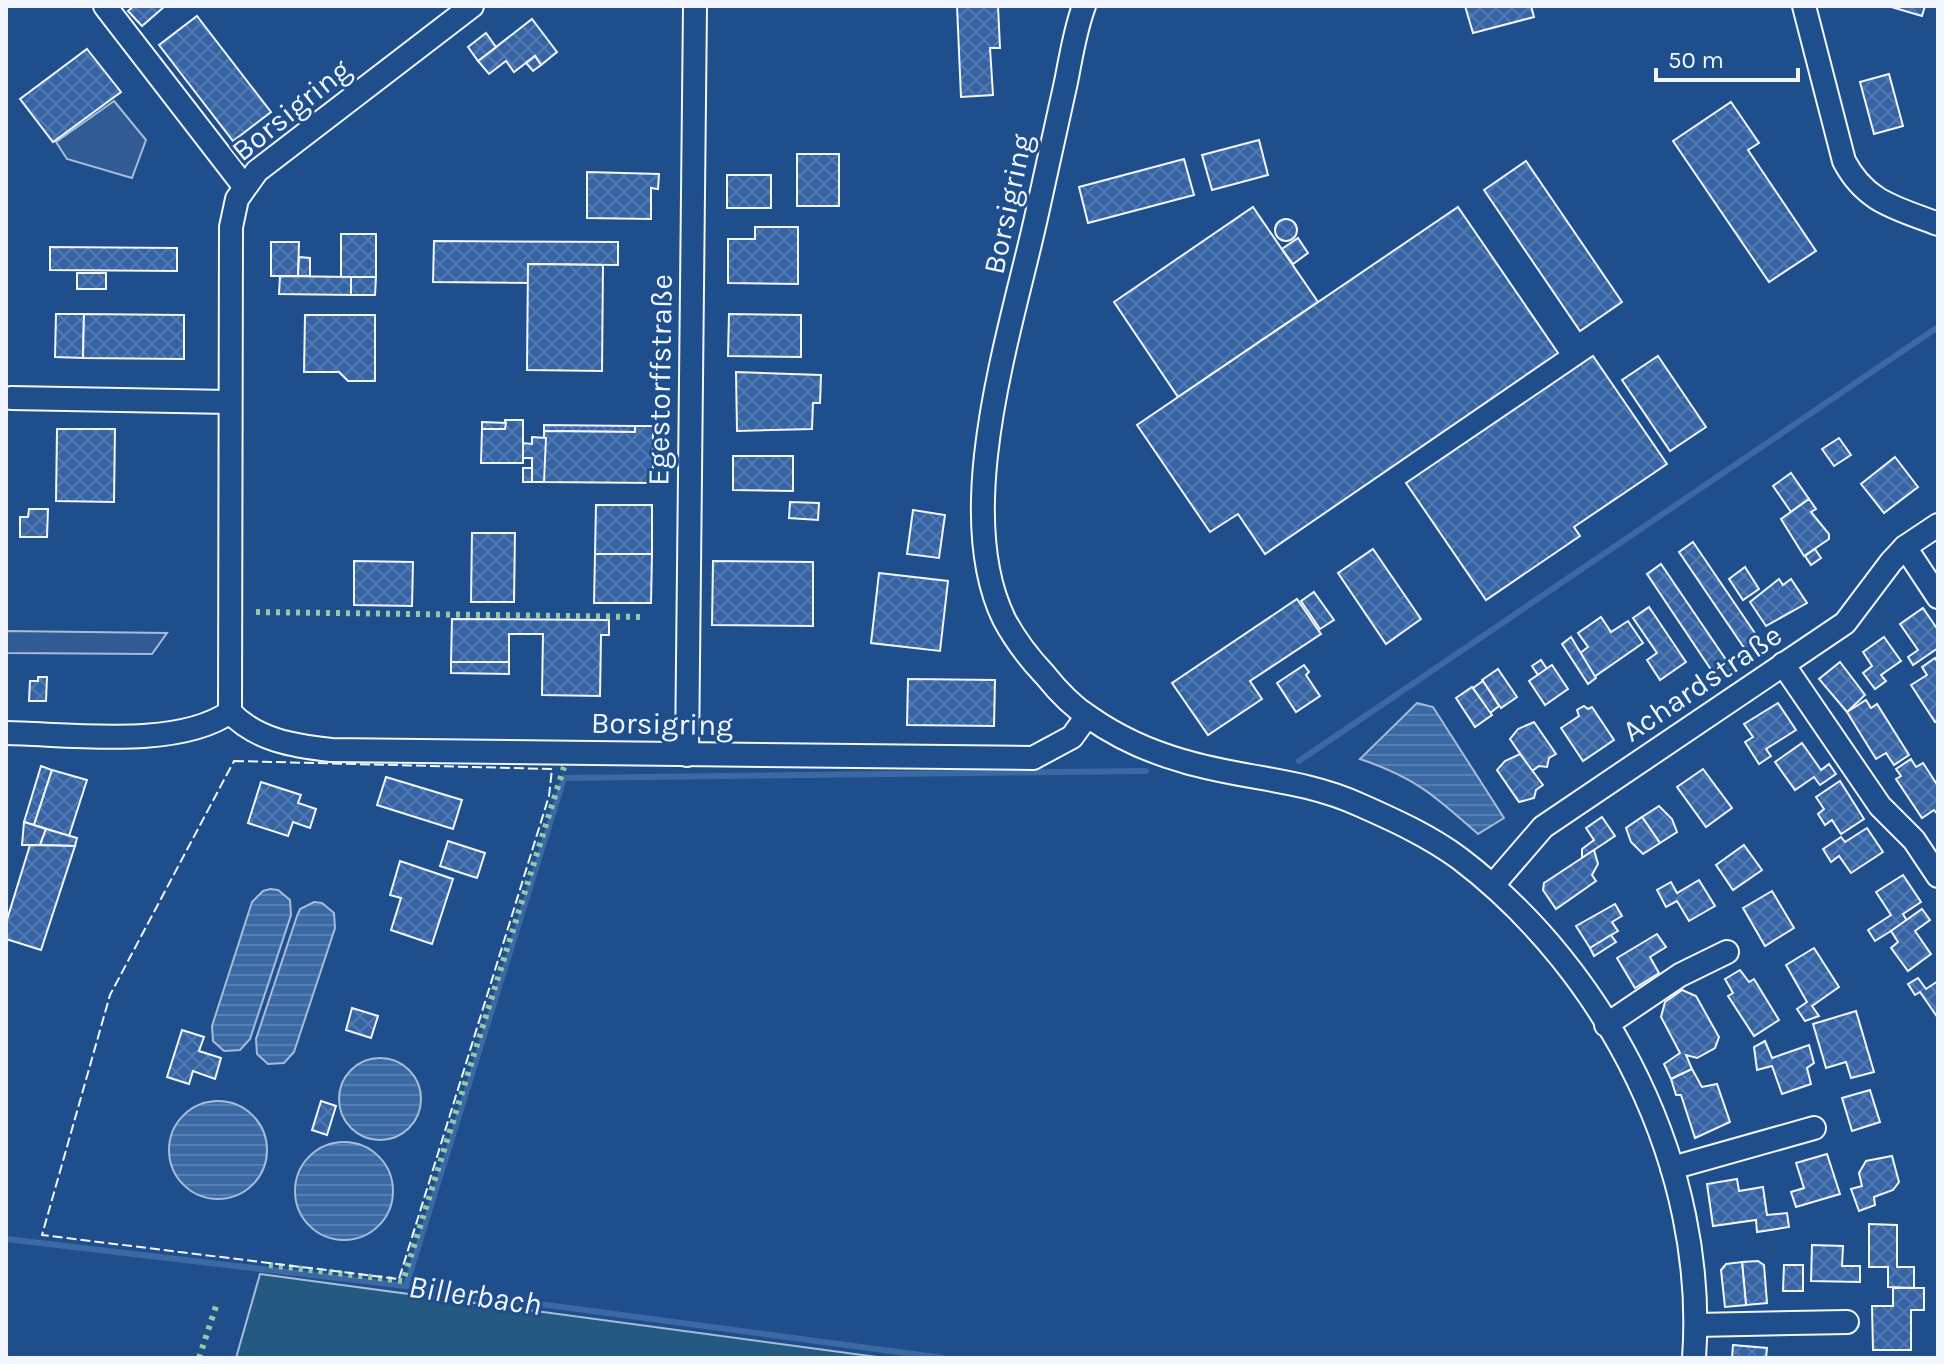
<svg xmlns="http://www.w3.org/2000/svg" width="1944" height="1364" font-family="Karla,sans-serif">
<defs>
<pattern id="water-rules" width="6" height="5" patternUnits="userSpaceOnUse" patternTransform="scale(2)"><rect width="6" height="5" fill="#3b69a3"/><path d="M0 2.5h6" fill="none" stroke="#587fb1"/></pattern>
<pattern id="building-cross-hatch" width="8" height="8" patternUnits="userSpaceOnUse" patternTransform="scale(2)"><rect width="8" height="8" fill="#3563a3"/><path d="M0 0l8 8M0 8l8-8" fill="none" stroke="#537ab1"/></pattern>
</defs>
<rect width="100%" height="100%" fill="#1f4e8c"/>
<!-- green -->
<polygon fill="#245a82" stroke="#a8bbd7" stroke-width="2" points="260,1274 877,1357 885,1358 236,1358"/>
<!-- parking -->
<g fill="#305b95" stroke="#a8bbd7" stroke-width="2">
<polygon points="114,101 146,140 132,178 67,159 56,142"/>
<polygon points="6,631 167,633 152,654 6,653"/>
</g>
<!-- water -->
<g fill="url(#water-rules)" stroke="#a8bbd7" stroke-width="2">
<path d="M1417,703l16,4 71,111 -26,16c-43,-38 -62,-56 -118,-75z"/>
<polygon points="270,889 278,890 290,900 291,915 250,1039 240,1050 224,1051 213,1041 212,1026 252,902 263,891"/>
<polygon points="314,902 322,903 334,913 335,928 294,1052 284,1063 268,1064 257,1054 256,1039 297,916 300,909"/>
<circle cx="380" cy="1099" r="41"/>
<circle cx="218" cy="1150" r="49"/>
<circle cx="344" cy="1191" r="49"/>
</g>
<g fill="none" stroke-linecap="round" stroke-linejoin="round">
<!-- stream -->
<g stroke="#3b69a3" stroke-width="6">
<polyline points="1299,761 1938,327"/>
<polyline points="6,1239 406,1286 943,1358"/>
<polyline points="406,1286 564,778 1146,771"/>
</g>
</g>
<!-- building -->
<g fill="url(#building-cross-hatch)" stroke="#f2f6ff" stroke-width="2">
<polygon points="134,6 165,6 142,26 128,11"/>
<polygon points="957,6 998,6 1000,48 990,48 993,95 961,97"/>
<polygon points="1465,6 1531,6 1534,17 1473,33"/>
<polygon points="1888,6 1925,6 1922,16"/>
<polygon points="197,16 271,112 233,141 159,45"/>
<polygon points="532,19 557,52 541,65 535,56 514,72 506,61 489,74 478,61"/>
<polygon points="486,33 496,47 478,61 468,47"/>
<polygon points="87,49 121,92 53,142 20,99"/>
<polygon points="535,56 541,65 533,71 526,63"/>
<polygon points="1889,74 1903,126 1874,134 1860,82"/>
<polygon points="1731,102 1759,143 1748,150 1816,251 1769,282 1673,141"/>
<polygon points="1259,140 1268,175 1212,190 1202,155"/>
<rect x="797" y="154" width="42" height="52"/>
<polygon points="1184,159 1194,195 1088,223 1079,187"/>
<polygon points="1526,161 1622,302 1580,331 1484,190"/>
<polygon points="587,172 659,174 658,189 651,188 651,219 587,218"/>
<rect x="727" y="175" width="44" height="33"/>
<polygon points="1253,207 1318,302 1178,397 1114,302"/>
<polygon points="1458,207 1558,353 1265,554 1238,514 1210,532 1137,425"/>
<circle cx="1286" cy="230" r="11"/>
<polygon points="755,227 798,227 798,284 728,283 728,239 755,239"/>
<rect x="341" y="234" width="35" height="43"/>
<polygon points="1298,238 1308,253 1293,264 1282,249"/>
<polygon points="434,241 618,242 618,265 528,264 528,283 433,282"/>
<polygon points="271,242 299,242 298,276 271,276"/>
<polygon points="50,247 177,248 177,271 50,270"/>
<polygon points="299,257 310,258 310,276 298,276"/>
<polygon points="528,264 603,265 602,371 527,370"/>
<rect x="77" y="273" width="29" height="16"/>
<polygon points="280,276 351,277 351,295 279,294"/>
<polygon points="351,277 376,277 375,295 351,295"/>
<polygon points="56,314 84,314 83,358 55,357"/>
<polygon points="84,314 184,315 184,359 83,358"/>
<polygon points="729,314 801,315 801,357 728,356"/>
<polygon points="305,315 375,315 375,381 348,381 339,372 304,372"/>
<polygon points="1593,356 1667,464 1574,527 1580,536 1486,600 1406,483"/>
<polygon points="1658,356 1706,427 1670,451 1622,380"/>
<polygon points="736,372 821,375 820,403 813,403 812,429 737,431"/>
<polygon points="505,420 523,420 523,463 481,463 482,429 505,429"/>
<polygon points="482,422 506,423 505,429 482,429"/>
<polygon points="544,425 635,426 635,432 544,431"/>
<polygon points="635,426 653,426 653,483 544,482 544,431 635,432"/>
<polygon points="57,429 115,429 114,502 56,501"/>
<polygon points="532,437 546,438 544,482 532,482 532,458 523,458 523,443 532,444"/>
<polygon points="1839,438 1851,455 1834,466 1822,449"/>
<polygon points="733,456 793,456 793,491 733,490"/>
<polygon points="1895,457 1918,487 1884,513 1861,484"/>
<rect x="523" y="468" width="9" height="14"/>
<polygon points="1791,473 1809,499 1791,512 1773,486"/>
<polygon points="1809,499 1816,509 1811,512 1829,534 1829,539 1804,556 1781,519"/>
<polygon points="790,502 819,503 818,520 789,518"/>
<polygon points="596,505 652,505 652,554 595,554"/>
<polygon points="29,509 48,509 47,537 20,537 20,517 28,517"/>
<polygon points="913,510 945,515 939,558 907,554"/>
<polygon points="472,533 515,533 514,602 471,602"/>
<polygon points="1693,542 1765,648 1751,658 1679,552"/>
<polygon points="1373,549 1421,619 1386,644 1338,573"/>
<polygon points="1815,549 1821,558 1811,565 1805,556"/>
<polygon points="595,554 652,554 651,603 594,603"/>
<polygon points="354,561 413,562 412,606 354,605"/>
<polygon points="713,561 813,562 813,626 712,625"/>
<polygon points="1661,564 1733,670 1718,680 1647,574"/>
<polygon points="1745,567 1759,589 1743,600 1729,579"/>
<polygon points="879,573 948,581 940,651 871,643"/>
<polygon points="1779,579 1783,585 1791,579 1807,603 1766,626 1750,602"/>
<polygon points="1314,592 1334,620 1320,629 1301,601"/>
<polygon points="1297,599 1321,634 1250,681 1262,699 1208,735 1172,683"/>
<polygon points="1649,607 1686,662 1660,680 1647,660 1657,653 1633,618"/>
<polygon points="1923,608 1938,630 1938,648 1913,665 1908,657 1918,650 1900,624"/>
<polygon points="1601,617 1611,632 1628,621 1643,643 1594,677 1579,654 1588,647 1578,633"/>
<polygon points="452,619 609,620 609,635 601,635 600,696 542,695 543,634 509,634 509,662 451,662"/>
<polygon points="1571,637 1596,678 1588,684 1562,644"/>
<polygon points="1884,637 1901,661 1881,675 1886,681 1875,689 1863,673 1872,666 1863,652"/>
<polygon points="1935,658 1938,663 1938,720 1935,722 1911,685 1927,675 1922,667"/>
<polygon points="1541,660 1547,669 1538,675 1532,666"/>
<polygon points="451,662 509,662 509,674 451,673"/>
<polygon points="1840,662 1865,695 1847,712 1819,679"/>
<polygon points="1304,665 1309,672 1306,675 1320,696 1296,712 1277,683"/>
<polygon points="1552,665 1568,689 1545,705 1529,681"/>
<polygon points="1498,669 1517,697 1501,708 1482,680"/>
<polygon points="38,677 47,677 46,701 29,701 30,681 38,681"/>
<polygon points="908,679 995,680 994,726 907,725"/>
<polygon points="1483,681 1499,706 1490,713 1473,688"/>
<polygon points="1472,687 1492,715 1475,727 1456,698"/>
<polygon points="1866,700 1871,708 1877,704 1909,755 1894,765 1886,753 1876,759 1847,712"/>
<polygon points="1778,703 1796,730 1766,749 1771,756 1759,764 1745,742 1753,737 1744,724"/>
<polygon points="1584,706 1588,709 1592,707 1614,740 1583,761 1561,728 1579,716 1577,710"/>
<polygon points="1534,722 1556,754 1549,758 1547,767 1539,766 1532,771 1510,739 1518,729"/>
<polygon points="1802,743 1821,770 1829,764 1836,774 1820,785 1814,777 1795,790 1775,762"/>
<polygon points="1520,754 1543,785 1536,790 1534,798 1519,802 1497,770 1505,761"/>
<polygon points="1911,759 1916,767 1923,763 1938,786 1938,815 1934,810 1922,818 1896,779 1901,776 1896,769"/>
<polygon points="41,766 52,770 34,825 24,822"/>
<polygon points="1703,769 1732,808 1706,827 1677,787"/>
<polygon points="52,770 87,780 69,836 34,825"/>
<polygon points="386,777 462,800 453,829 377,805"/>
<polygon points="1840,781 1864,819 1841,834 1832,820 1825,825 1818,814 1824,809 1816,797"/>
<polygon points="261,782 301,795 298,803 316,809 310,828 293,822 288,836 248,823"/>
<polygon points="1659,806 1672,819 1677,832 1660,843 1642,817"/>
<polygon points="1602,817 1615,836 1582,858 1582,849 1594,840 1586,828"/>
<polygon points="1642,817 1660,843 1643,854 1631,842 1626,828"/>
<polygon points="24,822 46,829 40,845 22,845"/>
<polygon points="1867,828 1883,852 1851,873 1839,856 1831,862 1823,849 1841,837 1845,842"/>
<polygon points="46,829 77,838 75,846 40,845"/>
<polygon points="448,841 485,853 477,878 440,866"/>
<polygon points="30,845 75,846 41,950 6,939 6,923"/>
<polygon points="1744,845 1762,870 1733,890 1716,865"/>
<polygon points="1594,850 1598,864 1592,875 1596,881 1556,909 1543,890 1544,883"/>
<polygon points="400,861 453,879 432,944 391,930 401,898 390,895"/>
<polygon points="1903,875 1921,902 1903,914 1907,921 1875,941 1868,930 1891,915 1876,892"/>
<polygon points="1699,880 1715,906 1689,921 1677,901 1666,907 1657,890 1671,882 1677,893"/>
<polygon points="1772,891 1794,928 1765,946 1743,908"/>
<polygon points="1615,904 1622,916 1612,922 1618,931 1590,948 1576,926"/>
<polygon points="1922,909 1930,920 1915,931 1931,954 1908,971 1891,948 1898,942 1891,931"/>
<polygon points="1657,934 1666,947 1650,957 1659,973 1635,988 1617,958"/>
<polygon points="1611,935 1616,942 1594,956 1590,948"/>
<polygon points="1814,948 1839,987 1812,1006 1819,1016 1805,1021 1797,1009 1807,1002 1786,965"/>
<polygon points="1740,970 1749,982 1754,979 1779,1020 1754,1036 1728,996 1733,993 1725,979"/>
<polygon points="1918,978 1926,989 1938,981 1938,1018 1920,992 1915,995 1908,984"/>
<polygon points="1682,990 1696,996 1719,1037 1715,1048 1697,1058 1686,1055 1692,1069 1671,1079 1664,1064 1680,1053 1661,1017 1665,1002"/>
<polygon points="352,1008 378,1016 371,1038 346,1030"/>
<polygon points="1856,1011 1874,1072 1851,1078 1846,1062 1826,1068 1813,1024"/>
<polygon points="182,1030 204,1037 199,1051 221,1058 215,1079 193,1071 189,1084 167,1077"/>
<polygon points="1765,1041 1772,1058 1809,1045 1814,1063 1807,1068 1811,1084 1782,1094 1772,1066 1757,1070 1754,1047"/>
<polygon points="1692,1069 1702,1087 1717,1084 1730,1122 1695,1138 1681,1095 1676,1095 1671,1079"/>
<polygon points="1870,1090 1880,1122 1852,1131 1842,1098"/>
<polygon points="321,1101 336,1106 327,1135 312,1130"/>
<polygon points="1827,1154 1840,1194 1796,1207 1791,1192 1804,1188 1796,1163"/>
<polygon points="1892,1156 1899,1182 1893,1190 1874,1197 1875,1205 1859,1211 1851,1189 1862,1186 1859,1173 1866,1161"/>
<polygon points="1737,1179 1739,1191 1763,1187 1767,1215 1787,1213 1789,1227 1757,1232 1756,1220 1713,1226 1707,1184"/>
<polygon points="1869,1224 1897,1225 1897,1267 1914,1267 1914,1288 1888,1287 1888,1267 1869,1267"/>
<polygon points="1812,1245 1843,1246 1842,1266 1860,1266 1860,1282 1811,1281"/>
<polygon points="1758,1261 1764,1265 1767,1303 1746,1305 1742,1262"/>
<polygon points="1742,1262 1746,1305 1725,1307 1721,1270 1726,1264"/>
<polygon points="1784,1265 1803,1265 1803,1291 1783,1291"/>
<polygon points="1893,1288 1924,1288 1924,1310 1911,1310 1911,1350 1873,1350 1872,1306 1893,1306"/>
<polygon points="1733,1345 1767,1348 1766,1358 1732,1358"/>
</g>
<g fill="none" stroke-linecap="round" stroke-linejoin="round">
<!-- minor casing -->
<g stroke="#f2f6ff" stroke-width="26">
<g id="minor">
<polyline points="105,6 244,186"/>
<path d="M472,6l-215,165 -20,28 -6,28 -1,485c26,28 64,34 101,38l702,8 39,-21 15,-21"/>
<path d="M1084,6c-9,24 -13,51 -18,76 -10,45 -20,91 -30,136 -25,113 -85,292 -32,401 11,21 25,39 41,56 12,15 27,31 44,42 27,19 62,35 94,44 58,18 118,17 177,44 34,15 69,31 99,53 150,114 249,311 235,500"/>
<path d="M1804,6l40,155c22,42 53,47 94,63"/>
<polyline points="11,398 230,402"/>
<polyline points="1905,547 1938,597"/>
<polyline points="1783,664 1880,806 1914,840 1938,876"/>
<path d="M6,733c64,1 172,16 224,-21"/>
<polyline points="687,755 695,6"/>
<polyline points="1493,885 1543,827 1845,623 1891,562 1905,547 1938,525"/>
<polyline points="1606,1025 1680,975 1727,952"/>
<polyline points="1672,1168 1814,1128"/>
<polyline points="1696,1325 1847,1322"/>
</g>
</g>
<!-- minor -->
<use href="#minor" stroke="#1f4e8c" stroke-width="22"/>
<!-- hedge -->
<g stroke="#97c8a6" stroke-width="6" stroke-dasharray="4 6" stroke-linecap="butt">
<polyline points="256,612 645,617"/>
<polyline points="269,1265 403,1281 564,767"/>
<polyline points="199,1358 217,1303"/>
</g>
<!-- fence -->
<polygon stroke="#f2f6ff" stroke-width="2" stroke-dasharray="10 4" stroke-linecap="butt" points="234,761 552,769 549,796 399,1279 42,1235 110,995"/>
</g>
<g text-anchor="middle" stroke-width="6" stroke-linejoin="round" paint-order="stroke">
<!-- street labels -->
<g font-size="30" fill="#f2f6ff" stroke="#1f4e8c">
<text transform="translate(291 110) rotate(-39)" y="10">Borsigring</text>
<text transform="translate(1008 204) rotate(-78)" y="10">Borsigring</text>
<text transform="translate(660 380) rotate(-89)" y="10">Egestorffstraße</text>
<text transform="translate(1702 683) rotate(-34)" y="10">Achardstraße</text>
<text transform="translate(662 724) rotate(1)" y="10">Borsigring</text>
</g>
<!-- water labels -->
<g font-size="32" font-style="italic" fill="#f2f6ff" stroke="#1f4e8c">
<text transform="translate(475 1295) rotate(8)" y="11">Billerbach</text>
</g>
</g>
<!-- border -->
<rect width="1944" height="1364" fill="none" stroke="#f2f6ff" stroke-width="16"/>
<!-- scale -->
<path d="M1656 68v12h142v-12" fill="none" stroke="#f2f6ff" stroke-width="4"/>
<text x="1668" y="68" font-size="24" fill="#f2f6ff" stroke="#1f4e8c" stroke-width="6" paint-order="stroke">50 m</text>
</svg>
